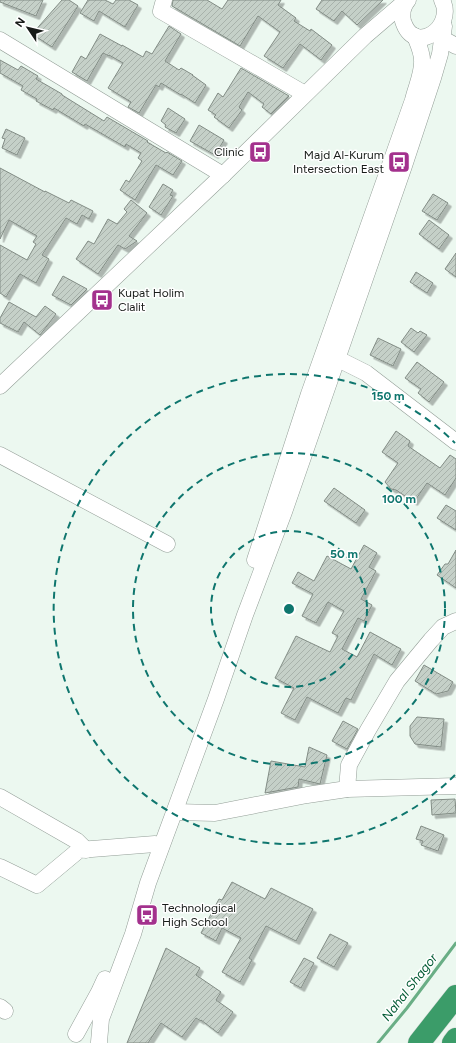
<svg xmlns="http://www.w3.org/2000/svg" width="456" height="1043" font-family="Figtree,sans-serif">
<defs>
<pattern id="building-hatch" width="6" height="6" patternUnits="userSpaceOnUse"><rect width="6" height="6" fill="#c5d0c8"/><path d="M-1 1l2-2M0 6l6-6M5 7l2-2" fill="none" stroke="#a8b2ab"/></pattern>
<filter id="shadow"><feDropShadow dx="3.5" dy="3.5" stdDeviation="0" flood-color="#0004"/></filter>
</defs>
<rect width="100%" height="100%" fill="#ecf8f0"/>
<g fill="none" stroke-linecap="round" stroke-linejoin="round">
<!-- stream -->
<polyline stroke="#69ae85" stroke-width="3" points="378,1043 407,1008 456,943"/>
</g>
<!-- building -->
<g fill="url(#building-hatch)" stroke="#828c85" filter="url(#shadow)">
<polygon points="0,0 43,0 36,16 0,2"/>
<polygon points="62,0 69,0 78,6 52,47 32,34"/>
<polygon points="88,0 105,0 113,4 116,0 129,0 138,5 125,27 99,11 94,21 80,13"/>
<polygon points="173,0 207,0 222,9 228,0 281,0 278,5 296,18 294,21 310,31 311,29 332,45 321,60 300,44 283,68 264,56 280,32 258,16 240,46 172,6"/>
<polygon points="322,0 383,0 357,25 342,11 334,21 316,9"/>
<polygon points="169,26 181,34 165,61 179,70 181,68 193,75 192,75 206,85 195,103 181,94 181,95 161,83 159,87 156,85 139,113 128,107 131,102 108,88 123,63 109,55 109,56 103,53 87,81 72,72 81,56 86,59 100,34 122,46 122,45 143,57 146,51 152,54"/>
<polygon points="0,60 18,70 21,66 38,76 36,79 62,94 62,95 104,121 107,117 148,141 147,142 166,153 167,152 182,161 173,175 156,165 135,200 120,190 126,180 129,182 142,161 138,158 141,153 126,144 125,147 85,124 84,126 54,108 53,110 36,101 37,99 21,90 23,86 0,73"/>
<polygon points="241,68 289,96 271,114 262,107 264,104 248,92 239,107 242,110 229,128 214,117 216,115 208,110 218,93 223,97"/>
<polygon points="168,108 185,119 176,133 165,127 166,125 161,121"/>
<polygon points="199,125 224,140 215,155 190,141"/>
<polygon points="6,129 25,138 17,155 2,148 5,139 2,138"/>
<polygon points="0,168 45,192 45,191 69,203 71,200 93,211 89,219 82,215 77,224 66,218 42,255 49,259 36,283 20,274 6,297 0,293 0,245 27,260 36,244 33,242 37,236 9,220 0,239"/>
<polygon points="163,184 173,190 170,195 173,196 161,215 149,207"/>
<polygon points="433,194 448,203 437,220 422,211"/>
<polygon points="131,200 147,213 129,236 137,241 125,249 118,245 98,274 76,259 88,241 94,244 108,219 117,224 127,212 124,209"/>
<polygon points="429,220 449,235 439,249 419,234"/>
<polygon points="456,253 456,277 445,269"/>
<polygon points="416,272 433,283 427,293 410,282"/>
<polygon points="63,276 87,289 71,305 52,295"/>
<polygon points="9,302 36,317 45,306 56,314 40,335 24,322 18,332 0,323 0,318"/>
<polygon points="411,328 418,333 420,331 427,335 414,352 401,342"/>
<polygon points="378,338 401,349 393,366 370,355"/>
<polygon points="417,362 444,382 429,402 418,393 421,389 405,378"/>
<polygon points="396,431 410,441 408,446 440,468 450,455 456,459 456,478 445,495 427,483 414,502 396,490 391,489 385,482 398,463 382,452"/>
<polygon points="334,488 365,510 356,523 324,501"/>
<polygon points="446,505 456,511 456,530 437,518"/>
<polygon points="364,545 377,553 369,567 376,571 361,599 372,605 364,621 358,618 342,649 357,657 370,632 401,649 392,665 374,654 351,700 346,698 338,713 307,697 295,720 281,713 294,688 275,678 296,636 330,652 338,636 332,633 344,611 328,602 316,623 302,616 313,594 292,583 298,572 314,581 327,556 351,569"/>
<polygon points="456,550 456,588 437,575 445,564 448,564"/>
<polygon points="424,665 453,682 448,691 436,694 415,681"/>
<polygon points="417,717 444,719 441,747 415,744 410,736 410,726"/>
<polygon points="343,721 358,729 347,749 332,741"/>
<polygon points="309,747 327,755 320,784 299,779 298,787 265,793 271,761 305,767"/>
<polygon points="455,799 456,813 432,815 431,800"/>
<polygon points="421,826 444,835 438,851 421,845 423,841 416,839"/>
<polygon points="232,882 265,899 271,888 313,909 296,941 266,926 249,958 252,960 240,982 222,972 241,938 222,928 216,941 201,933 219,899 222,900"/>
<polygon points="330,934 348,943 334,967 317,958"/>
<polygon points="166,948 200,968 196,975 221,992 216,1000 233,1012 218,1033 201,1020 201,1021 196,1018 182,1037 161,1023 148,1043 127,1043"/>
<polygon points="304,958 314,963 301,988 290,982"/>
</g>
<g fill="none" stroke-linecap="round" stroke-linejoin="round">
<!-- minor casing -->
<g stroke="#939e97" stroke-width="17">
<g id="minor">
<polyline points="164,0 161,11 305,94"/>
<path d="M408,0c-5,6 -7,13 -5,21 11,36 53,6 39,-21"/>
<polyline points="443,39 456,46"/>
<polyline points="0,40 223,175"/>
<polyline points="338,359 366,373 456,442"/>
<polyline points="0,386 223,175 365,36 407,0"/>
<polyline points="0,455 167,544"/>
<path d="M255,560l54,-166 104,-294c3,-13 10,-27 9,-40 0,-8 -4,-16 -7,-24"/>
<polyline points="347,789 349,765 368,730 397,681 431,640 443,627 456,621"/>
<polyline points="0,797 77,841 86,850"/>
<polyline points="175,812 215,813 307,795 347,789 456,786"/>
<polyline points="0,867 37,885 79,850 155,844"/>
<polyline points="0,1007 5,1011"/>
<polyline points="76,1034 99,992 105,979"/>
<polyline points="99,1042 101,1019 133,934 148,883 216,699 245,615 284,512 404,166 433,78 440,54 444,26"/>
</g>
</g>
<!-- highway casing -->
<g stroke="#d5d6d6" stroke-width="23">
<g id="highway">
<polyline points="419,1043 456,996"/>
<polyline points="453,1043 456,1039"/>
</g>
</g>
<!-- minor -->
<use href="#minor" stroke="#fff" stroke-width="16"/>
<!-- highway -->
<use href="#highway" stroke="#3b9c69" stroke-width="22"/>
</g>
<!-- distance rings -->
<g fill="none" stroke="#0f766e" stroke-width="2" stroke-dasharray="7 5">
<circle cx="289" cy="609" r="78"/>
<circle cx="289" cy="609" r="156"/>
<path d="M455 775A235 235 0 1 1 455 443"/>
</g>
<!-- icons -->
<defs>
<g id="bus-square" transform="scale(1.15)"><rect x="-9" y="-9" width="18" height="18" rx="4" fill="#a3318d" stroke="#fff"/><path d="M-5-6H5V4H4V6H2V4H-2V6H-4V4H-5ZM-3.5-4V0h7V-4ZM-3.5 1.2v1.5H-2V1.2ZM2 1.2v1.5H3.5V1.2Z" fill="#fff"/></g>
</defs>
<g fill-rule="evenodd">
<use href="#bus-square" x="260" y="152"/>
<use href="#bus-square" x="399" y="162"/>
<use href="#bus-square" x="102" y="300"/>
<use href="#bus-square" x="147" y="915"/>
</g>
<g text-anchor="middle" stroke-width="3" stroke-linejoin="round" paint-order="stroke">
<!-- poi labels -->
<g font-size="12" fill="#181c19" stroke="#fff" text-anchor="end">
<text x="244" y="156">Clinic</text>
<text x="384" y="159">Majd Al-Kurum<tspan x="384" dy="14">Intersection East</tspan></text>
<text x="118" y="297" text-anchor="start">Kupat Holim<tspan x="118" dy="14">Clalit</tspan></text>
<text x="162" y="912" text-anchor="start">Technological<tspan x="162" dy="14">High School</tspan></text>
</g>
<!-- water labels -->
<g font-size="13" font-style="italic" fill="#065e37" stroke="#fff">
<text transform="translate(409 987) rotate(-52)" y="5">Nahal Shagor</text>
</g>
</g>
<circle cx="289" cy="609" r="6" fill="#0f766e" stroke="#fff" stroke-width="2"/>
<g font-size="12" text-anchor="middle" font-weight="bold" fill="#0f766e" stroke="#fff" stroke-width="3" stroke-linejoin="round" paint-order="stroke">
<text x="388" y="400">150 m</text>
<text x="399" y="503">100 m</text>
<text x="344" y="558">50 m</text>
</g>
<!-- north arrow -->
<g transform="translate(28 28) rotate(305)" stroke="#ffffff" stroke-width="3" paint-order="stroke">
<path d="M0-3L7 15L0 10L-7 15Z" fill="#181c19"/>
<text y="-6" font-size="11" font-weight="bold" text-anchor="middle" fill="#181c19">N</text>
</g>
</svg>
